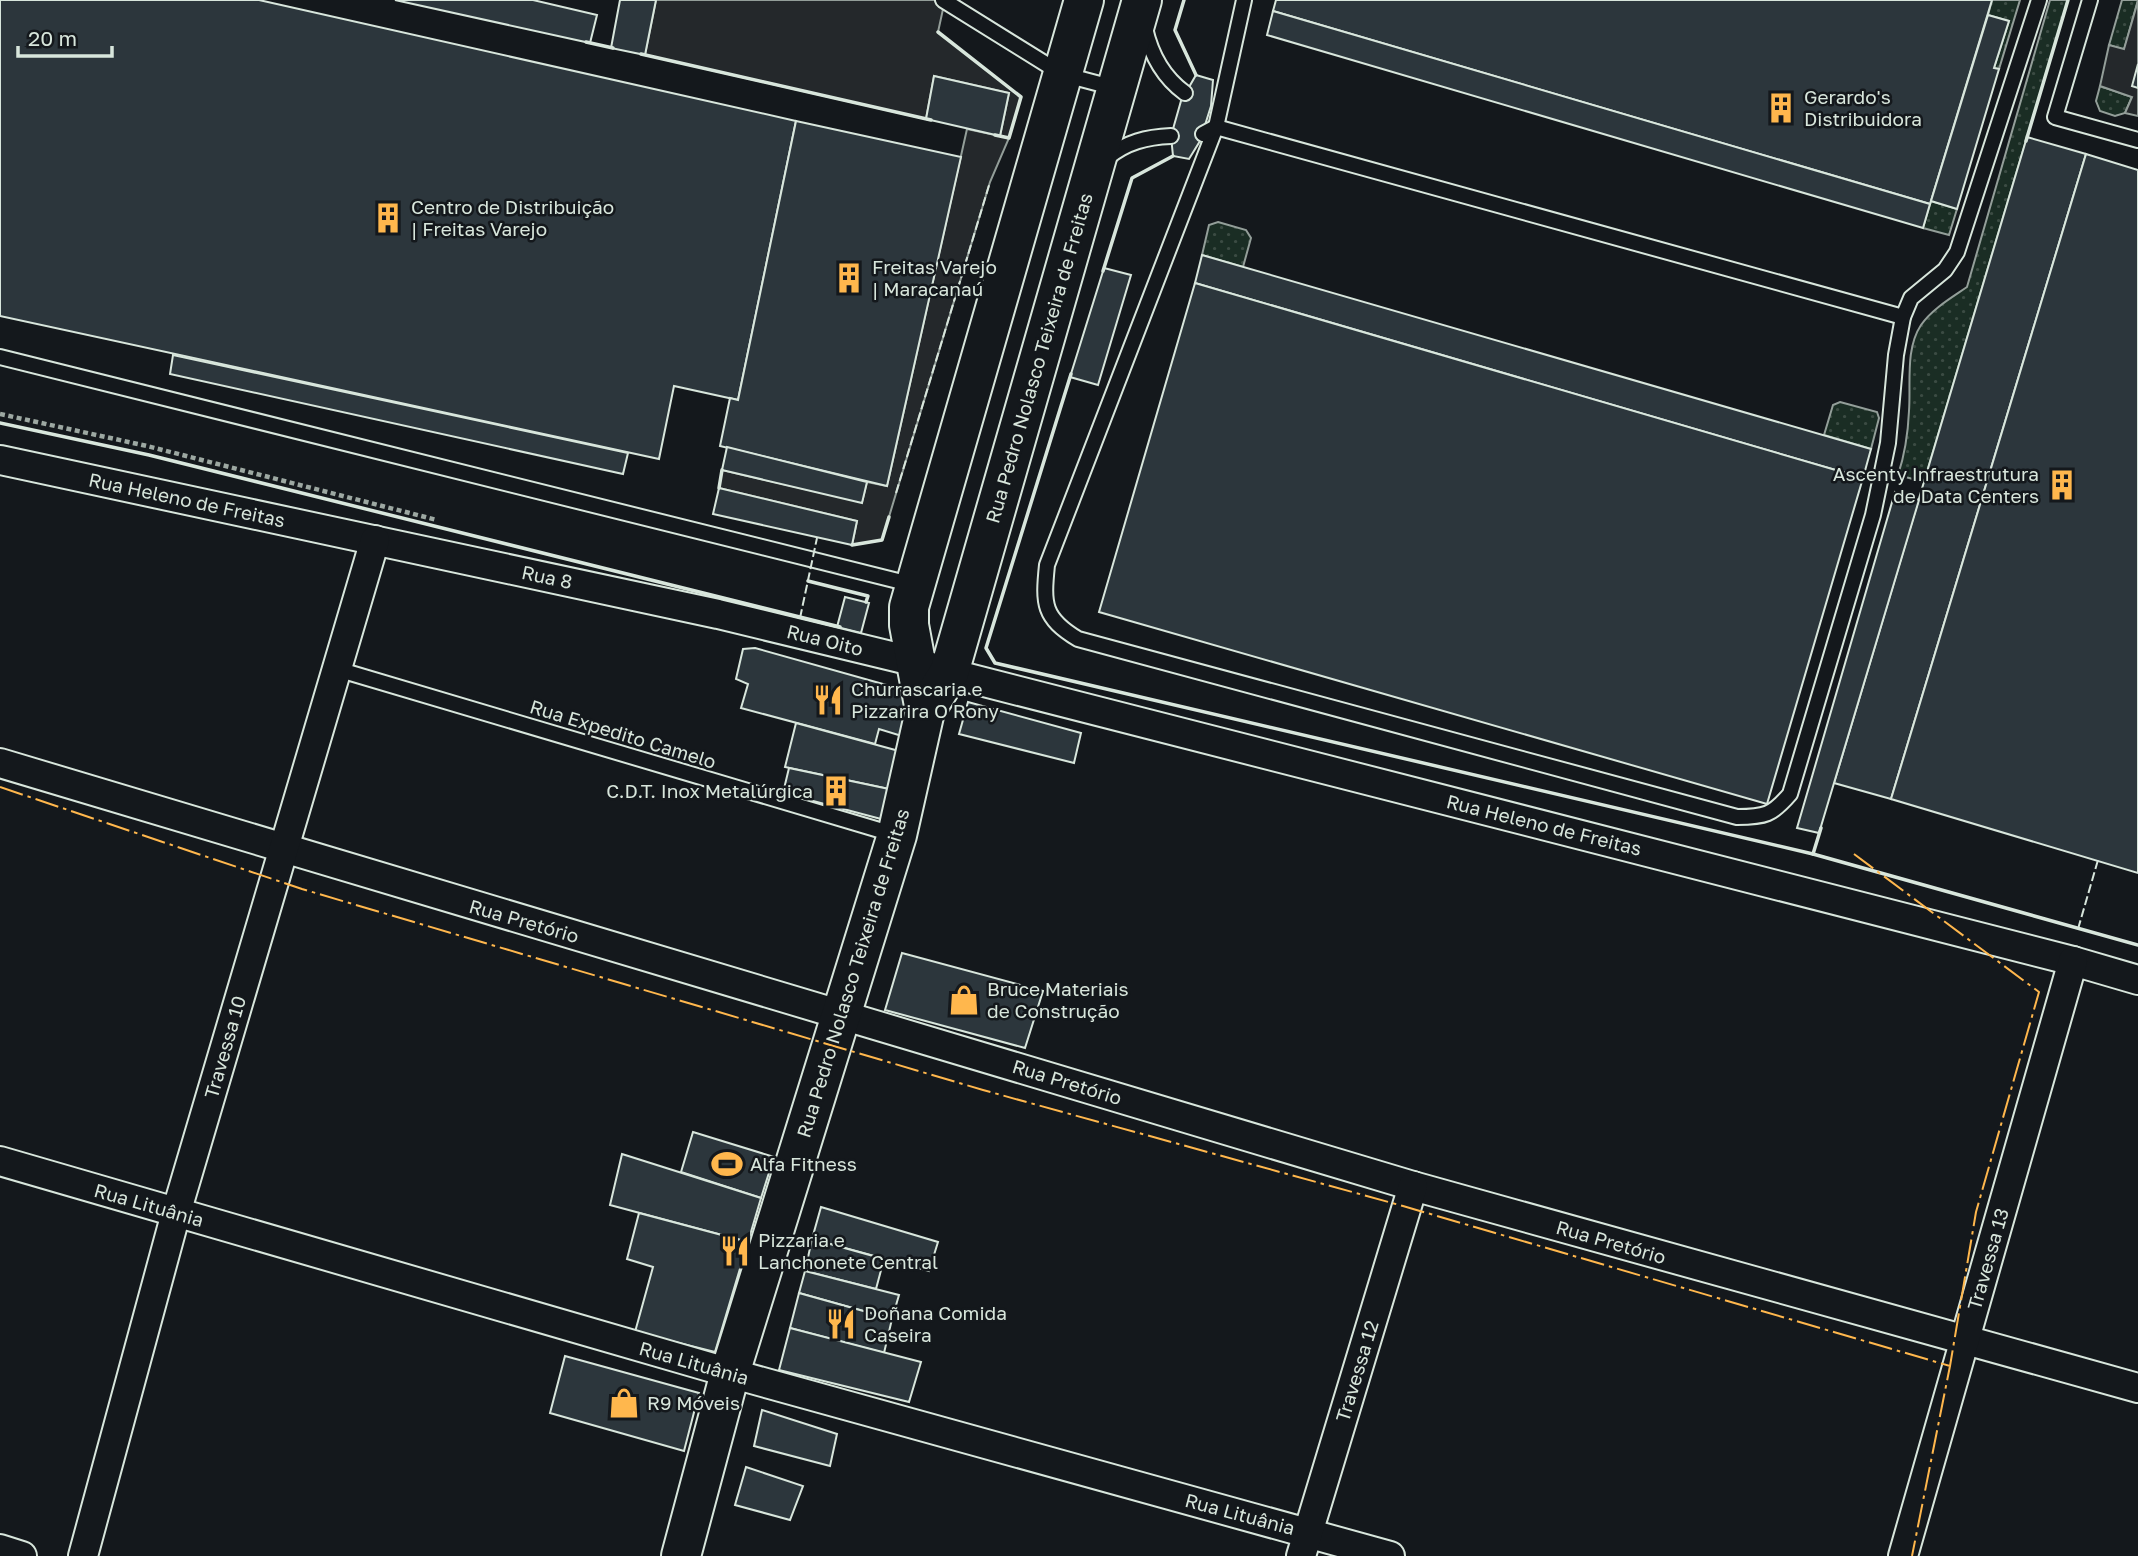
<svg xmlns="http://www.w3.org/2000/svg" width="2138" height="1556" font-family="'Golos Text',sans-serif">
<defs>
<pattern id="grass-dots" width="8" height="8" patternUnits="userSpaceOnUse" patternTransform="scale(1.75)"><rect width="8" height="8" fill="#1a2d24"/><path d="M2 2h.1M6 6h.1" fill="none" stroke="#3b4b43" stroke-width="1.8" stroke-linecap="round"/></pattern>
</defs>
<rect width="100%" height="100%" fill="#14181c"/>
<!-- grass -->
<g fill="url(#grass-dots)" stroke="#939e99" stroke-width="2">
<polygon points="1992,0 2020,0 1999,69 1994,68 2009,21 1988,15"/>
<path d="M2050,0h18l-144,482 -26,-7c7,-21 10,-42 11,-64 2,-27 -4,-62 12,-86 11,-16 30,-27 46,-38z"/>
<polygon points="2122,0 2138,0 2124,50 2109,45"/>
<polygon points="2100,86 2132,97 2125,113 2115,116 2100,111 2096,101"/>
<polygon points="1931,201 1957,209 1949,235 1923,228"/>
<polygon points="1218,222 1246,230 1251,238 1243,267 1202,255 1209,225"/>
<polygon points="1840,402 1877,412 1879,418 1871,449 1824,435 1833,405"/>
</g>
<!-- parking -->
<g fill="#24282b" stroke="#939e99" stroke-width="2">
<polygon points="656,0 945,0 938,32 1021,97 1009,138 990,182 882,540 852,545 857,521 719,488 722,470 862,502 867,482 887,486 967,129 1000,136 1009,93 934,76 926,119 645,55"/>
<polygon points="2138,1 2138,116 2125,113 2132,97 2100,86 2109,45 2124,49"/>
</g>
<!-- building -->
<g fill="#2c363c" stroke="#d8e6dc" stroke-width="2">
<polygon points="0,0 259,0 796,121 738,400 674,386 659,459 0,316"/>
<polygon points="395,0 533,0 597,15 590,43"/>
<polygon points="620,0 656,0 645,55 611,48"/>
<polygon points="1276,0 1992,0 1930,204 1273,11"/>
<polygon points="1273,11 1930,204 1923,228 1267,35"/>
<polygon points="1988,15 2009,21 1994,68 1999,69 1957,209 1931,201"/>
<polygon points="2138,64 2138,88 2132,86"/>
<polygon points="1196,75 1213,80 1211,106 1200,141 1189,159 1173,156 1171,136 1181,101"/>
<polygon points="934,76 1009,93 1000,136 926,119"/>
<polygon points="796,121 961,157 887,486 720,446 730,398 738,400"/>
<polygon points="2027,137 2086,154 1891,799 1834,783"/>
<polygon points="2086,154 2138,170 2138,873 1891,799"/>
<polygon points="1202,255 1871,449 1863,478 1195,283"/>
<polygon points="1104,268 1131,275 1098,385 1070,377"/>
<polygon points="1195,283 1863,478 1767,804 1099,612"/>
<polygon points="173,355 628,453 623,474 170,374"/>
<polygon points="727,447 867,482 862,503 722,470"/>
<polygon points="719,488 857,521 852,545 713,514"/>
<polygon points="1895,492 1919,500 1819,833 1797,828"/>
<polygon points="845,597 869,603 861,633 837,627"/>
<polygon points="755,648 915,693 905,737 879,729 875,744 741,708 748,684 736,679 743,649"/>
<polygon points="968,702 1081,733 1074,763 959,734"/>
<polygon points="796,723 899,751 889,789 785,767"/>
<polygon points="789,768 889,789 881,819 783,793"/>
<polygon points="902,953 1043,991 1025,1048 885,1010"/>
<polygon points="693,1132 774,1157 761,1198 681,1172"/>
<polygon points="622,1154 761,1198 748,1242 610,1205"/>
<polygon points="821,1207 938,1242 929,1271 812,1239"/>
<polygon points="639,1213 748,1242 715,1352 635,1332 653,1267 627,1259"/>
<polygon points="812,1239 884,1259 876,1289 805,1271"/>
<polygon points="805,1271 899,1295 892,1319 799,1293"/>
<polygon points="799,1293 892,1319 884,1353 790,1328"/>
<polygon points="790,1328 921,1362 909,1402 779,1370"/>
<polygon points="565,1356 699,1393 684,1451 550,1413"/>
<polygon points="762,1410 837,1434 830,1466 754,1446"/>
<polygon points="746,1467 803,1486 790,1520 735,1505"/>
</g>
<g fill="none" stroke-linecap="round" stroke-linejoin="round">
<!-- lane casing -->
<g stroke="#d8e6dc" stroke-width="18">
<g id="lane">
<polyline points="943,0 1062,74 1115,88"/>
<path d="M1244,0l-28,127 -169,438c-4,39 -4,53 31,74l659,178c28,0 35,-2 53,-23l83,-279 15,-72 8,-88 7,-38 8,-19 34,-28 12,-18 82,-252"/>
<polyline points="2090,0 2055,117 2138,140"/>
<path d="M1145,28c6,27 18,49 40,65"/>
<polyline points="1203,134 1216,127 1903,317"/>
<path d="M1107,158c19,-16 40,-21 64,-22"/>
<polyline points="0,357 914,585"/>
<polyline points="337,669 896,835"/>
</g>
</g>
<!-- street casing -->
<g stroke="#d8e6dc" stroke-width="32">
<g id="street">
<polyline points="0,460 718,614 916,662 949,673 2073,961 2138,980"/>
<polyline points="0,763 1413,1186 2138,1388"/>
<polyline points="0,1161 730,1373 1390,1556"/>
<polyline points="0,1549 22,1556"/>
<polyline points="83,1556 176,1213 375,540"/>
<polyline points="1301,1556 1413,1186"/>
<polyline points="1903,1556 2073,961"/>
</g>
</g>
<!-- secondary casing -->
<g stroke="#d8e6dc" stroke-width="42">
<g id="secondary">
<polyline points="925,711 909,625 909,607 1084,0"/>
<polyline points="681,1556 730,1373 897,835 925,711 949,673 1142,0"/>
</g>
</g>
<!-- path -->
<polyline stroke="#9da8a2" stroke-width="4.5" stroke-dasharray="5 3.5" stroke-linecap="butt" points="0,414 147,446 437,520"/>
<!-- lane -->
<use href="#lane" stroke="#14181c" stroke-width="14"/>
<!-- street -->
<use href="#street" stroke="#14181c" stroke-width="28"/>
<!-- secondary -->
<use href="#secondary" stroke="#14181c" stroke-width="38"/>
<!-- fence -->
<g stroke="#d8e6dc" stroke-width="2" stroke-dasharray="9 3.5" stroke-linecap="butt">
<polyline points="896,493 990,182"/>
<polyline points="800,618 817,538"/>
<polyline points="2078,929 2098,860"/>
</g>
<!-- wall -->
<g stroke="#d8e6dc" stroke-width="3.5">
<polyline points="1184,0 1175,30 1196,75"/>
<polyline points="938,32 1021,97 1009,138 995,135"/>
<polyline points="586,42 613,48"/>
<polyline points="641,54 931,120"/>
<polyline points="2026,141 2068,0"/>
<polyline points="1103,271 1132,178 1173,156"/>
<polyline points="1071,374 986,648 995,663 1813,854"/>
<polyline points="0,423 149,455 840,627"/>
<polyline points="719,488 722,470"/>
<polyline points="852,545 882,540 889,517"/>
<polyline points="808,581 868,596 866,602"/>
<polyline points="1821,828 1813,854 2138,945"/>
</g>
<!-- power -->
<g stroke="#ffb74d" stroke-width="2" stroke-dasharray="24 5 3.5 5" stroke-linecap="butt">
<polyline points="0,787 302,889 983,1090 1403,1206 1950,1366 1912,1556"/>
<polyline points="1854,854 2039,992 1976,1212 1950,1366"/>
</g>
</g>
<!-- icons -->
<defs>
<g id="building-bare" transform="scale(2.415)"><path d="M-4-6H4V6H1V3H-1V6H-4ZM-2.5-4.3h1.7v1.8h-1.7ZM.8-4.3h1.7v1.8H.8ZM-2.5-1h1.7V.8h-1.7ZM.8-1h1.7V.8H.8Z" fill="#ffb74d" stroke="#14181c" stroke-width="2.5" paint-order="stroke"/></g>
<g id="restaurant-bare" transform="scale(2.415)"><path d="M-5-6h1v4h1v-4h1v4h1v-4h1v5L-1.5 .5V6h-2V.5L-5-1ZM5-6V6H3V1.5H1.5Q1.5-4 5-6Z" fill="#ffb74d" stroke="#14181c" stroke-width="2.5" paint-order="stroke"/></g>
<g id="shop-bare" transform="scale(2.415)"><path d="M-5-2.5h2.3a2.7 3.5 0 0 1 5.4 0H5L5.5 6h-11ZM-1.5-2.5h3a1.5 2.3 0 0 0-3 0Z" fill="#ffb74d" stroke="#14181c" stroke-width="2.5" paint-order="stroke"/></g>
<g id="stadium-bare" transform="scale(2.415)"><path d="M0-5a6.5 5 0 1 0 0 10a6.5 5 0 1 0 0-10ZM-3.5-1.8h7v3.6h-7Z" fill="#ffb74d" stroke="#14181c" stroke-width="2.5" paint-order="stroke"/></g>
</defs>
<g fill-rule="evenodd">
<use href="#building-bare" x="1781" y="108"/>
<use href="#building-bare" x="388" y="218"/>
<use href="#building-bare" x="849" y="278"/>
<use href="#building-bare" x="2062" y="485"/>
<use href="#restaurant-bare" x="828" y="700"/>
<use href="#building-bare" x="836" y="791"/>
<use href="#shop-bare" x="964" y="1000"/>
<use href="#stadium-bare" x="727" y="1164"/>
<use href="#restaurant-bare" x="735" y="1251"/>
<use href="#restaurant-bare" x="841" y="1324"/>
<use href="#shop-bare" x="624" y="1403"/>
</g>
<g text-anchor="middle" stroke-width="5" stroke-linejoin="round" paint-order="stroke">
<!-- poi labels -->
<g font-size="19" fill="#d8e6dc" stroke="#14181c" text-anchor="start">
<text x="1804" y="104">Gerardo's<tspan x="1804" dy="22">Distribuidora</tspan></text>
<text x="411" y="214">Centro de Distribuição<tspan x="411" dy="22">| Freitas Varejo</tspan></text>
<text x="872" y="274">Freitas Varejo<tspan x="872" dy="22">| Maracanaú</tspan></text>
<text x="2039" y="481" text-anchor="end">Ascenty Infraestrutura<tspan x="2039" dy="22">de Data Centers</tspan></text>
<text x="851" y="696">Churrascaria e<tspan x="851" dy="22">Pizzarira O Rony</tspan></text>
<text x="813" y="798" text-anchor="end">C.D.T. Inox Metalúrgica</text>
<text x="987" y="996">Bruce Materiais<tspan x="987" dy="22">de Construção</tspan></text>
<text x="750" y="1171">Alfa Fitness</text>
<text x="758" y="1247">Pizzaria e<tspan x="758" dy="22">Lanchonete Central</tspan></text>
<text x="864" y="1320">Doñana Comida<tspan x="864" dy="22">Caseira</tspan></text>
<text x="647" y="1410">R9 Móveis</text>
</g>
<!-- street labels -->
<g font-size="19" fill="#d8e6dc" stroke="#14181c">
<text transform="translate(1039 358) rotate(-74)" y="7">Rua Pedro Nolasco Teixeira de Freitas</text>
<text transform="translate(187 500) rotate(12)" y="7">Rua Heleno de Freitas</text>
<text transform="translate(547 577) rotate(12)" y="7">Rua 8</text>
<text transform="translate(825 640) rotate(14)" y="7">Rua Oito</text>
<text transform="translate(623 734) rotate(17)" y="7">Rua Expedito Camelo</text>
<text transform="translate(1544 825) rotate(14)" y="7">Rua Heleno de Freitas</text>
<text transform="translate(524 921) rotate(16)" y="7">Rua Pretório</text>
<text transform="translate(853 973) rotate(-73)" y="7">Rua Pedro Nolasco Teixeira de Freitas</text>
<text transform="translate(225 1047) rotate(-74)" y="7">Travessa 10</text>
<text transform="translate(1067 1082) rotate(17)" y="7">Rua Pretório</text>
<text transform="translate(149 1205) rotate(16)" y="7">Rua Lituânia</text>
<text transform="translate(1611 1242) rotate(16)" y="7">Rua Pretório</text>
<text transform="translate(1988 1259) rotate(-74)" y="7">Travessa 13</text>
<text transform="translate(694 1363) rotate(16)" y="7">Rua Lituânia</text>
<text transform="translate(1357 1371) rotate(-73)" y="7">Travessa 12</text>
<text transform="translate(1240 1514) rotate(15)" y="7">Rua Lituânia</text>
</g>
</g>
<!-- scale -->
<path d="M18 46v10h94v-10" fill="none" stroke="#d8e6dc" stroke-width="3.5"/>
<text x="28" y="46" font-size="21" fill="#d8e6dc" stroke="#14181c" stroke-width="5" paint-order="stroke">20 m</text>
</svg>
